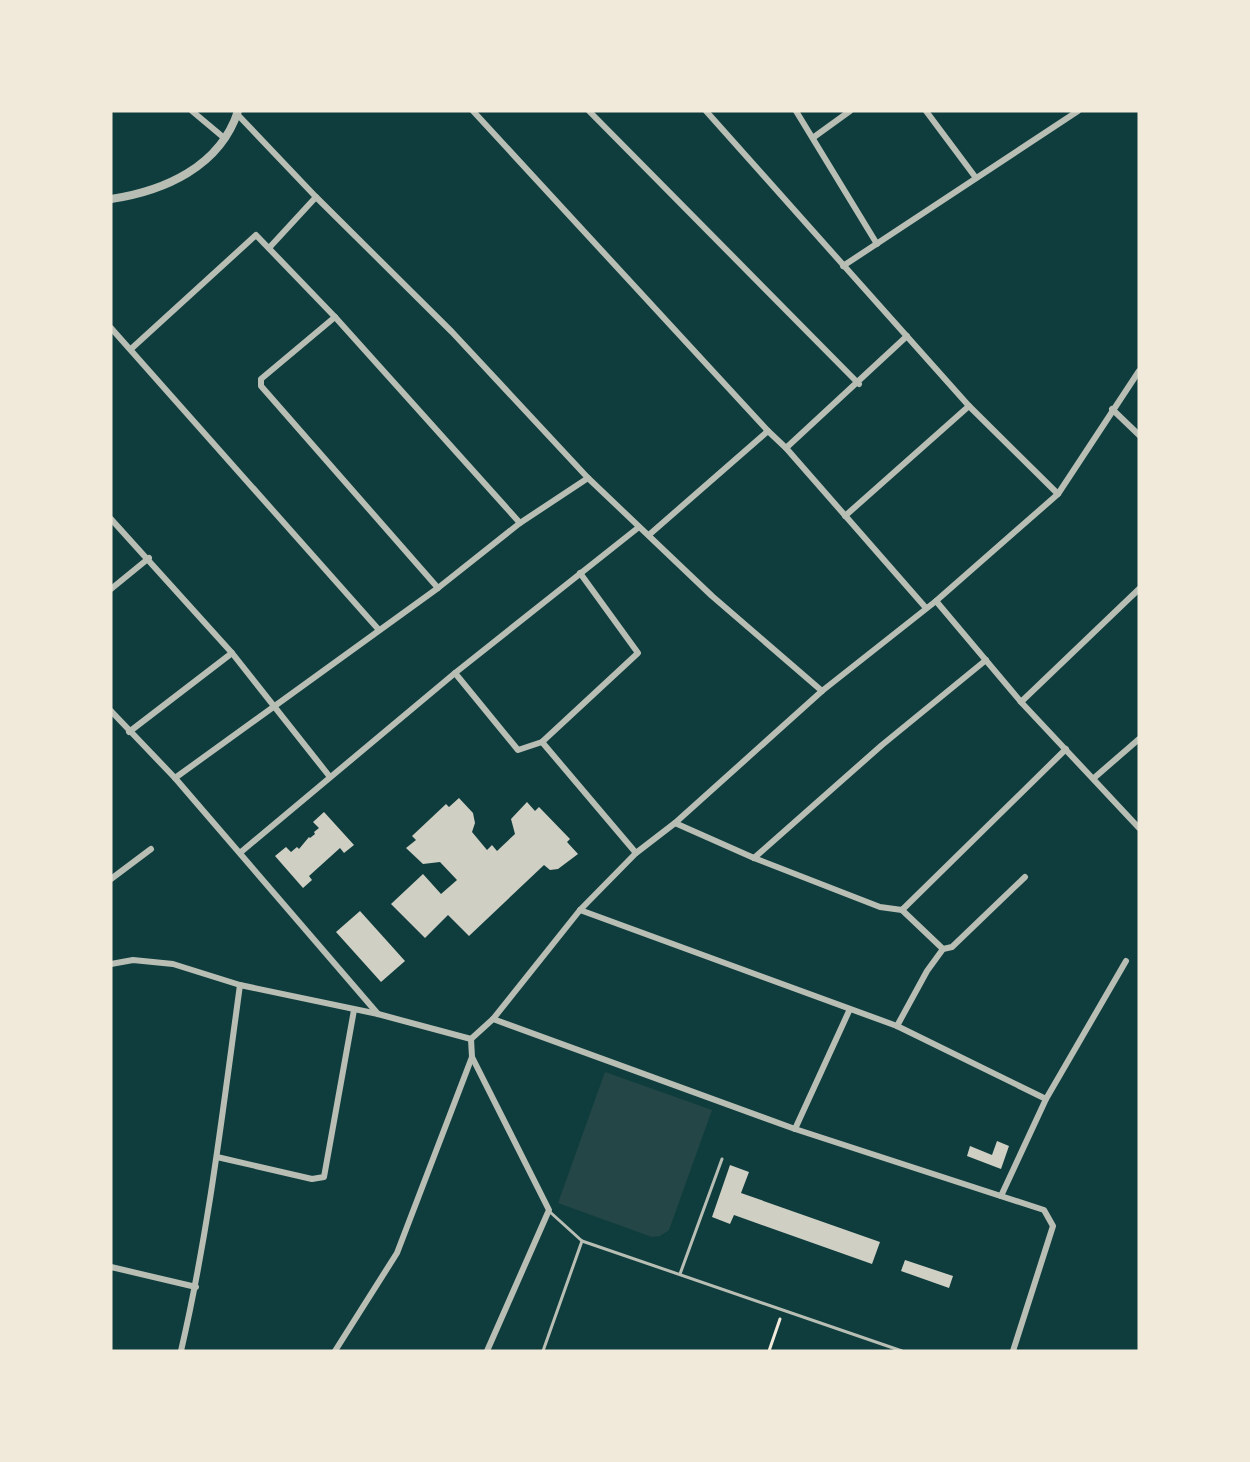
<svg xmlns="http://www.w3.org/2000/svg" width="1250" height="1462" font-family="Karla,sans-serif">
<rect width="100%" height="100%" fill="#0f3d3e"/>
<!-- green -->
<polygon fill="#244646" points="605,1072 712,1110 669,1230 660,1236 652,1237 558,1203"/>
<!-- building -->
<g fill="#cfcfc3">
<polygon points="459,798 473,813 475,823 472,832 487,850 492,845 497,851 515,834 511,819 527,802 535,811 539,807 570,839 567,842 578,854 558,869 550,870 544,865 469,936 448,915 425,938 391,904 423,874 441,894 457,880 440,862 423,864 406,848 416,840 412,836 446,804 449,807"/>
<polygon points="324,812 354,845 344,853 340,848 309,876 312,880 303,888 275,856 286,847 291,852 297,847 299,849 309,837 310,838 315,834 314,832 319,828 313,822"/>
<polygon points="360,911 405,961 381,982 336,932"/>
<polygon points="997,1141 1009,1146 1001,1169 967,1156 970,1146 992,1155"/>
<polygon points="730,1165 749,1172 741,1193 880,1242 872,1264 734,1215 730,1224 712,1217"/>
<polygon points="905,1260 953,1276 949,1288 901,1271"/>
</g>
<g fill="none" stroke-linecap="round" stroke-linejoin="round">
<!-- path -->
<polyline stroke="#f1e9da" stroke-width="3" points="769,1351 780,1319"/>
<!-- service -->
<g stroke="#b8beb3" stroke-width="3">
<polyline points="550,1212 582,1241 902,1351"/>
<polyline points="680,1274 722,1159"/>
<polyline points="543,1351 582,1241"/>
</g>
<!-- minor -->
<g stroke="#b8beb3" stroke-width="6">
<polyline points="192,111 223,137"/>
<polyline points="473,111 768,431 786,448 926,608"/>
<polyline points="589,111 859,384"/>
<polyline points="706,111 969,406 1058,494"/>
<polyline points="796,111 877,244"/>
<polyline points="926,111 976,178"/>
<polyline points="237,114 316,197 452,332 588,478 712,596 822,691"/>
<polyline points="814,137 850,111"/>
<polyline points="269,248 316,197"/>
<polyline points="843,266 1078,111"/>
<polyline points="335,317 261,379 261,386 438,588"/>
<polyline points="111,328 379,630"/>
<polyline points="131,349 256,235 335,317 520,523"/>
<polyline points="1112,409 1139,435"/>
<polyline points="786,448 907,336"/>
<polyline points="845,516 969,406"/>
<polyline points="111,519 232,653 330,777"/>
<polyline points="650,534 768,431"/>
<polyline points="111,589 149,558"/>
<polyline points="936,601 1021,702 1139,828"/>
<polyline points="455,673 518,750 542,742 638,653 580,573"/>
<polyline points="1021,702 1139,589"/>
<polyline points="111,711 175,778 378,1014"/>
<polyline points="129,732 232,653"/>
<polyline points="542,742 636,853"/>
<polyline points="175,778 438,588 520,523 588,478"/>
<polyline points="1094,778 1139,739"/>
<polyline points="675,823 754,858 880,907 902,910 1066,749"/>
<polyline points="241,852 455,673 639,527"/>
<polyline points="754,858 882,745 986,660"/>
<polyline points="111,879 151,849"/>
<polyline points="580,910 897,1026 1046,1099"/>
<polyline points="902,910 943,949 952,947 1025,877"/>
<polyline points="111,964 133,960 173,964 240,985 378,1014 471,1039"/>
<polyline points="493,1019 795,1129 1044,1210 1053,1226 1013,1351"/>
<polyline points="897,1026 927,971 943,949"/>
<polyline points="471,1039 493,1019 580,910 636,853 675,823 822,691 936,601 1058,494 1139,371"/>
<polyline points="472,1057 549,1210 487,1351"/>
<polyline points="795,1129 849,1011"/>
<polyline points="217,1157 312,1179 324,1177 354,1010"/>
<polyline points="1001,1196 1046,1099 1126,961"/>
<polyline points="111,1267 196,1287"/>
<path d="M181,1351c28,-121 42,-243 59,-366"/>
<polyline points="335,1351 397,1253 472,1057 471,1039"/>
</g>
<!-- tertiary -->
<path stroke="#b8beb3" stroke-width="8" d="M111,199c53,-8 109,-32 127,-88"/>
</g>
<!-- border -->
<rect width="1250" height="1462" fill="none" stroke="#f1e9da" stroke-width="225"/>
</svg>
